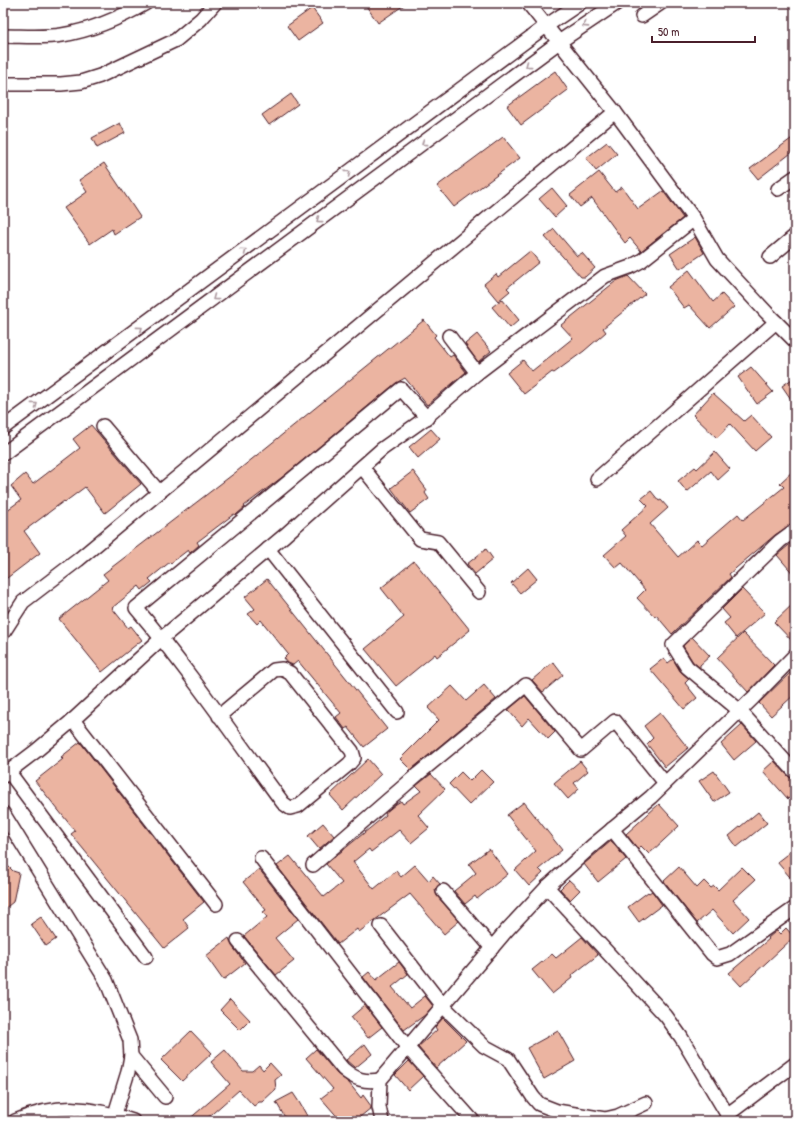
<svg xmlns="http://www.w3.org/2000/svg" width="798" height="1124" font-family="'Patrick Hand',sans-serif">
<rect width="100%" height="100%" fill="#fff"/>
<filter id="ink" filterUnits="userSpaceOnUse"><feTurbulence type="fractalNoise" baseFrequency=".025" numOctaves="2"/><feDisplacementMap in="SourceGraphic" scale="8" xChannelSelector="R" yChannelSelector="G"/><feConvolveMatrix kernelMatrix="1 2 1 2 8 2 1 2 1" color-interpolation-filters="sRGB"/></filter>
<g filter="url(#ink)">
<!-- building -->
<g fill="#ebb4a1" stroke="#4a1f2b">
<polygon points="364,3 407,3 378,23"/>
<polygon points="312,8 323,23 298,41 287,26"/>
<polygon points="555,71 568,90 521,125 507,106"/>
<polygon points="291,94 298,104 269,125 262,115"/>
<polygon points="120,123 125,133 97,148 92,138"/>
<polygon points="795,136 795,150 758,179 750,169"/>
<polygon points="503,137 520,158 454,207 437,186"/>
<polygon points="607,142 617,154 596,171 586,158"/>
<polygon points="104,163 140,217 114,234 112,229 90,244 64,208 87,192 79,180"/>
<polygon points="599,172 615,192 622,187 638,209 663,191 683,218 641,251 630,238 625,243 592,198 580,207 570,195"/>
<polygon points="552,188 567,206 555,217 539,199"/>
<polygon points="554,229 577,256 582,253 595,268 585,277 581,277 545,237"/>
<polygon points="695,237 704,253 680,269 670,254"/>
<polygon points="530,251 539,262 507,288 510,291 498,301 484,284 496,274 498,277"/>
<polygon points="689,270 713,302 722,294 734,307 710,328 689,305 684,308 668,287"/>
<polygon points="628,276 645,294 603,328 606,332 584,351 554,373 552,372 524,394 507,373 523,360 532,371 573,338 561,325 616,281"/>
<polygon points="502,299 519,320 510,328 492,307"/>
<polygon points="424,320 436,335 434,337 450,357 453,355 466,372 427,405 405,378 396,383 285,475 244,506 245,507 236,515 234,514 197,542 199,545 190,553 188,550 171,563 170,562 149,579 152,582 142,590 139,586 112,608 128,628 131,626 142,640 102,672 59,619 108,580 103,574 236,472"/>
<polygon points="477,334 491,351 478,362 465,344"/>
<polygon points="751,367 773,392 757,404 738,377"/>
<polygon points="795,377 795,405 782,386"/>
<polygon points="713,393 744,421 751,415 771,437 755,451 730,424 717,438 693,415"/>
<polygon points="91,425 141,484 105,513 85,487 65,502 64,501 24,531 40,553 3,581 3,513 21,500 11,486 25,474 33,484 80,448 73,439"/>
<polygon points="431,429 440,439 418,458 409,447"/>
<polygon points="715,452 730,469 718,480 711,471 687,492 678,481 695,467 697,469"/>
<polygon points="795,469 795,522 775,535 729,574 731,577 672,634 656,615 655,617 637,598 645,590 622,563 616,568 604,555 626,536 621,530 648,506 641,499 651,491 659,501 661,500 668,508 650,524 678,557 697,540 702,545 738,514 743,520 784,487 780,483"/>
<polygon points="413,471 427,490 425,493 429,499 410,513 391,488"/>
<polygon points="795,540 795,576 777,555"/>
<polygon points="486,549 493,559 475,574 467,564"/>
<polygon points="414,561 470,630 437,657 435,654 396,686 365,649 404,617 381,588"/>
<polygon points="528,568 537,579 520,593 511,583"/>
<polygon points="267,579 387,729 364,747 348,727 345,729 336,717 341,713 298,661 293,665 288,663 284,658 288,654 261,620 257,624 248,614 255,609 245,597"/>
<polygon points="742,589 765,613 736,638 724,623 730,618 722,609"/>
<polygon points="795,602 795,644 774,622"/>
<polygon points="743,633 774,665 748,692 717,658"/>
<polygon points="692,637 710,656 700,665 700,668 693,662 683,646"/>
<polygon points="664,658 668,663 673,659 680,671 689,679 685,683 697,698 684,709 650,669"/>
<polygon points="553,662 563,675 543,692 532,680"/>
<polygon points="795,668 795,694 771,716 759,703"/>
<polygon points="484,685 496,699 411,770 400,759 439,720 428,708 452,686 466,701"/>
<polygon points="525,696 555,732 548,739 529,718 522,726 508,710"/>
<polygon points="660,713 688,748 665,767 647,744 653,738 644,726"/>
<polygon points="742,725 756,741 734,760 721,744"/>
<polygon points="80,742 204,902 183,919 189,928 164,948 71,834 75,831 35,781 63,759 61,757"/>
<polygon points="368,759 381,774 343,810 330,795"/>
<polygon points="580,761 588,771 574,783 579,789 568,799 554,783"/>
<polygon points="774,761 789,777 795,780 795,793 788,799 763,771"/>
<polygon points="481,770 493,782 469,805 449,784 461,772 470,781"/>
<polygon points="714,771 729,792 714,802 699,781"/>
<polygon points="431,774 445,789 418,815 429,828 411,843 399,830 371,852 369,849 353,862 374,889 396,871 401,877 415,865 429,881 433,876 440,884 435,889 437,896 459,921 444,934 410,894 359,932 357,929 338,944 277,866 290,856 324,897 342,883 326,864 386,815 385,813 396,804 401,801 403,804 421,791 416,786"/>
<polygon points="524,802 562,850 539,869 543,873 529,886 515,870 536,851 507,815"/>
<polygon points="659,804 679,826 649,854 641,846 638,849 626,834"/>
<polygon points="758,812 767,823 737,847 729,836"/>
<polygon points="323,823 334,836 319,849 308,836"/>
<polygon points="611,841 626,859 598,882 584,864"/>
<polygon points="795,848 795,883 777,862"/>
<polygon points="489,849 508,874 477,899 475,896 465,904 454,891 476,873 469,864"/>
<polygon points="3,861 13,871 19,873 13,902 3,910"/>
<polygon points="679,867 697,888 704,881 711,888 714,886 718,890 742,867 755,880 733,900 749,918 733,933 712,910 697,923 664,881"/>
<polygon points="259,869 298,919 275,938 294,961 276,975 244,936 267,917 263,912 266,910 243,882"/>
<polygon points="569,880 580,890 570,900 560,889"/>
<polygon points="652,891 662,905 639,922 628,907 648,892 649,893"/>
<polygon points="41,917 56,939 46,946 31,924"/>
<polygon points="786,928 794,937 741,986 729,973 769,939 768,938 775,932 777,931 780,934"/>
<polygon points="582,937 598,955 571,976 572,978 552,994 532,970 552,954 556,958"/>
<polygon points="229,938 232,946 245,963 223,980 206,956"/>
<polygon points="399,962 408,974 392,987 410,1008 425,996 433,1006 425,1015 404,1030 363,977 369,972 376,980"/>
<polygon points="230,999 250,1020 240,1030 220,1010"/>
<polygon points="365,1005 382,1027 368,1038 351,1017"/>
<polygon points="443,1018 466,1041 436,1068 418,1047 437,1030 435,1027"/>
<polygon points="191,1031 212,1053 182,1081 161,1060"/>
<polygon points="558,1031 575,1061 544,1079 527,1048"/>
<polygon points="365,1044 372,1054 355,1068 346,1060"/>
<polygon points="316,1049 337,1074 349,1083 361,1098 363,1095 371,1106 371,1108 355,1121 341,1121 321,1098 333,1089 306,1058"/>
<polygon points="225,1050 243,1071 252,1071 259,1065 263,1070 270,1063 281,1075 275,1080 276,1089 262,1102 259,1102 254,1106 239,1090 204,1121 187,1121 230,1084 211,1062"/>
<polygon points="409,1061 423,1076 408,1090 395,1075"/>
<polygon points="293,1093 299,1102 310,1121 287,1121 276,1102"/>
</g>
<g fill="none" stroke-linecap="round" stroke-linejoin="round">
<!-- minor casing -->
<g stroke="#4a1f2b" stroke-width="16">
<g id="minor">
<polyline points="528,3 559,42 617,3"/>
<polyline points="642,16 661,3"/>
<path d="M3,36c19,0 40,2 59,-1 31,-5 58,-17 84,-32"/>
<polyline points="3,84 61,84 81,82 100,76 176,40 201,19 215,3"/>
<polyline points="778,189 795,177"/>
<polyline points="694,219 717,259 767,313 795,341"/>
<polyline points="770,257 795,236"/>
<polyline points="103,426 159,492"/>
<polyline points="3,428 546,26 580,3"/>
<polyline points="3,454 559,42 615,112 694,219 641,261 630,267 605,276 477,373 449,336"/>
<polyline points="362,467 420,539 438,542 479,592"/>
<polyline points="597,479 776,322"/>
<polyline points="795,530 780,541 673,645 687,667 740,711 795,772"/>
<polyline points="268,549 397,712"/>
<polyline points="3,633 23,602 78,560 615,112"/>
<path d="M219,716l55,-46 8,-1 8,4 62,78 2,7 -5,6 -51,42 -8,2 -7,-5c-48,-65 -94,-133 -147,-195l265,-219 26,29"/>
<polyline points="73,720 216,904"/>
<polyline points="9,772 146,957"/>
<polyline points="3,776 36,751 73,720 162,638 285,535 382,449 423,420 477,373"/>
<polyline points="3,813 106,980 130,1040 131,1056 128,1072 115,1114"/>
<polyline points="612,829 712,954 717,958 730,954 795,908"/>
<polyline points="261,858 408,1048 473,1121"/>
<polyline points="313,865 418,774 526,685 581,750 615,721 665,783"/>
<polyline points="547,887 666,1016 681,1037 731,1121"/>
<polyline points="443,891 492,948"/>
<polyline points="381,926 443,1006 484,1046 508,1059 533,1097 539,1104 557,1111 605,1119 618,1116 646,1103"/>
<path d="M238,941l105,128c13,11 21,13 37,11"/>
<polyline points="131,1056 165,1097"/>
<polyline points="727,1115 795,1064"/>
<path d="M15,1121c42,-18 76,-15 118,0"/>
<polyline points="382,1121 379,1107 380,1080 507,930 547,887 592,846 651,797 753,698 795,655"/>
</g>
</g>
<!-- minor -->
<use href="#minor" stroke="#fff" stroke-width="13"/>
</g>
<!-- one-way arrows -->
<defs><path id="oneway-chevron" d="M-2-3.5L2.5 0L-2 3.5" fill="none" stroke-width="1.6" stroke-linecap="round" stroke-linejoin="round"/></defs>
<g stroke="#ae9aa0">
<use href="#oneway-chevron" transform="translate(585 25) rotate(147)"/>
<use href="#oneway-chevron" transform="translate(528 65) rotate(143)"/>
<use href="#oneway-chevron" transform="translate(424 143) rotate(143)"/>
<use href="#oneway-chevron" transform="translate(348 173) rotate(-37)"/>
<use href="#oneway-chevron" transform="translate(319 220) rotate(143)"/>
<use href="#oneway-chevron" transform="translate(244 251) rotate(-37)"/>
<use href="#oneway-chevron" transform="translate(215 298) rotate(143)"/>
<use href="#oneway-chevron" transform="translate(140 329) rotate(-36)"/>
<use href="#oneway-chevron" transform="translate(35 405) rotate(-36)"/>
</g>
</g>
<!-- margin -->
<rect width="798" height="1124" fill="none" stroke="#fff" stroke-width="16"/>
<rect x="8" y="8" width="782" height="1108" fill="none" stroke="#4a1f2b" stroke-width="1.5" filter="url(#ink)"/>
<!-- scale -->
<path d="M652 36v6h103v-6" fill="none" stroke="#4a1f2b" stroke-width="2"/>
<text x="658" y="36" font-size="12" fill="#4a1f2b" stroke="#ffffff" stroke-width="3" paint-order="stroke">50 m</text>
</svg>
